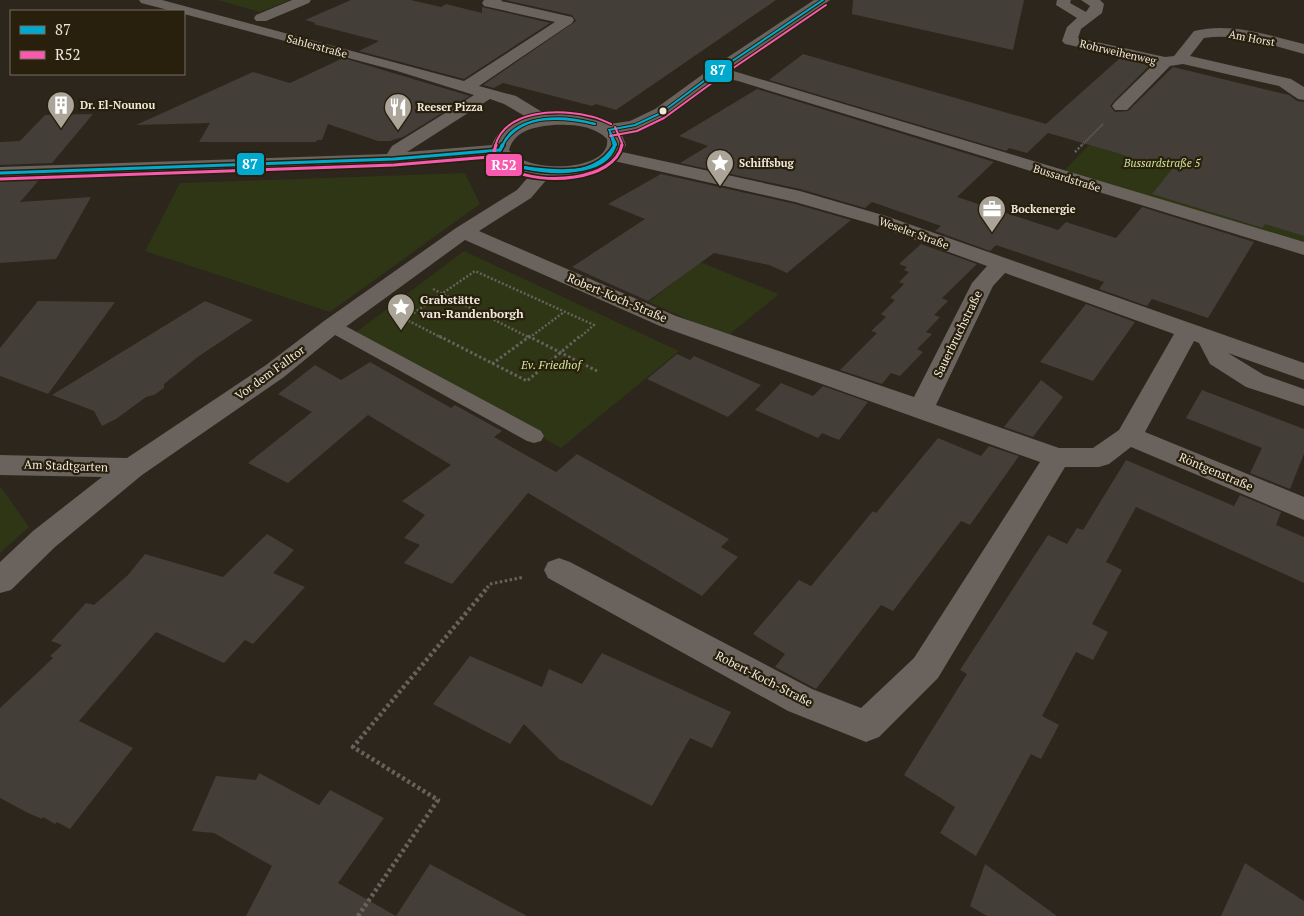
<svg xmlns="http://www.w3.org/2000/svg" width="1304" height="916" font-family="'PT Serif',serif">
<rect width="100%" height="100%" fill="#2c261c"/>
<!-- green -->
<g fill="#2e3616">
<polygon points="217,0 290,0 260,12"/>
<polygon points="1120,113 1304,164 1304,245 1062,173"/>
<polygon points="465,173 480,204 330,312 145,251 180,183"/>
<polygon points="464,251 679,351 561,448 355,333"/>
<polygon points="700,262 779,294 729,335 707,328 649,302"/>
<polygon points="0,486 29,527 0,553"/>
</g>
<!-- building -->
<g fill="#433e37">
<polygon points="351,0 411,0 441,7 446,4 482,13 482,7 550,23 464,79 359,51 379,41 313,24 316,23 305,20"/>
<polygon points="505,0 776,0 616,110 596,104 592,106 503,83 494,88 483,85 576,21 572,15"/>
<polygon points="853,0 1024,0 1013,50 852,14"/>
<polygon points="803,54 1046,124 1120,58 1150,65 1114,101 1110,106 1115,112 1128,111 1173,67 1289,95 1297,101 1304,102 1304,236 1265,224 1263,228 1152,194 1173,168 1140,162 1121,154 1048,133 1027,153 1009,148 1006,151 769,80"/>
<polygon points="343,58 470,96 403,137 390,141 378,141 328,124 322,140 317,140 316,142 199,142 210,123 136,125 253,72 290,83"/>
<polygon points="757,89 994,162 957,197 1058,230 1066,222 1116,238 1142,207 1254,242 1208,318 1152,299 1147,306 1099,289 1104,282 996,245 990,251 935,231 941,226 872,202 865,208 800,189 680,163 708,146 679,136"/>
<polygon points="93,114 52,163 0,165 0,142 20,141 45,115"/>
<polygon points="661,174 795,204 851,220 787,273 769,265 714,253 648,301 572,267 645,219 608,204"/>
<polygon points="39,180 20,202 91,197 56,259 0,263 0,181"/>
<polygon points="921,244 977,264 942,298 948,301 934,315 940,317 926,332 932,334 917,349 923,352 900,376 891,373 882,384 840,370 877,333 871,331 886,317 881,314 895,300 890,298 904,284 899,282 909,272 904,270 907,267 899,264"/>
<polygon points="38,301 115,302 48,394 0,376 0,348"/>
<polygon points="205,301 253,320 199,356 164,384 164,388 154,395 146,397 116,419 102,426 94,411 52,395"/>
<polygon points="1086,304 1135,322 1093,381 1040,362"/>
<polygon points="677,354 690,360 694,356 761,385 728,417 647,379"/>
<polygon points="370,362 451,408 455,405 502,431 494,437 556,472 577,454 729,539 721,547 738,557 702,596 528,493 452,584 404,563 420,545 404,538 425,515 402,501 451,465 368,415 288,483 248,463 312,412 278,394 315,365 341,380"/>
<polygon points="1041,380 1063,397 1033,437 1004,427"/>
<polygon points="781,383 813,396 823,386 868,402 839,440 822,433 818,438 755,410"/>
<polygon points="1202,390 1304,429 1304,454 1290,489 1250,473 1262,448 1186,418"/>
<polygon points="938,438 981,456 989,446 1019,456 970,525 961,521 893,611 881,605 816,689 775,667 785,654 753,634 799,580 811,586 873,511 876,513"/>
<polygon points="1126,460 1234,506 1240,495 1281,512 1276,525 1304,537 1304,583 1136,507 1106,562 1122,570 1092,624 1108,632 1093,660 1076,652 1042,716 1059,725 1041,759 1031,754 976,856 940,833 955,807 904,775 967,674 960,670 1048,535 1067,544 1077,528 1083,530"/>
<polygon points="267,534 294,550 273,573 305,587 253,644 245,640 224,663 156,632 79,721 133,748 70,829 57,822 55,824 43,817 42,819 28,813 0,798 0,708 53,658 50,656 62,645 51,641 86,603 94,605 128,575 145,554 223,577"/>
<polygon points="602,653 731,712 712,748 690,738 652,806 559,759 524,724 510,744 433,704 470,656 542,687 549,669 582,684"/>
<polygon points="259,773 319,805 330,790 384,818 338,883 396,916 430,864 527,916 246,916 272,866 214,833 192,831 216,776 256,780"/>
<polygon points="1245,863 1304,901 1304,916 1221,916"/>
<polygon points="985,864 1057,916 987,916 970,906"/>
</g>
<g fill="none" stroke-linecap="round" stroke-linejoin="round">
<!-- path-far3 -->
<polyline stroke="#68625c" stroke-width="2" stroke-dasharray="1 1" stroke-linecap="butt" points="1081,146 1103,124"/>
<!-- path-far2 -->
<g stroke="#68625c" stroke-width="2.5" stroke-dasharray="2 2" stroke-linecap="butt">
<polyline points="1075,152 1082,145"/>
<polyline points="433,289 530,338"/>
<polyline points="442,338 405,319 475,271 594,325 579,338"/>
<polyline points="529,338 564,312"/>
</g>
<!-- path-far1 -->
<g stroke="#68625c" stroke-width="3" stroke-dasharray="2.5 2.5" stroke-linecap="butt">
<polyline points="439,336 527,381 580,336"/>
<polyline points="528,336 597,371"/>
<polyline points="492,364 530,336"/>
<polyline points="487,588 490,584 524,577"/>
</g>
<!-- path -->
<polyline stroke="#68625c" stroke-width="4.5" stroke-dasharray="3 3" stroke-linecap="butt" points="358,916 438,800 353,747 488,587"/>
<!-- lane -->
<polygon fill="#69625d" fill-rule="evenodd" points="332,321 338,322 541,431 544,436 541,441 534,443 527,441 326,330 323,326 326,322"/>
<!-- street -->
<g fill="#69625d" fill-rule="evenodd">
<path d="M139,0h23l302,81 91,-59 -71,-16 -2,-3 2,-3h18l-1,1 71,16 2,3 -2,3 -93,63 37,10 31,19 15,-1 17,2 31,8 20,-3 25,-12 55,-40 104,-69h16l-100,70 574,172v13l-566,-174 -19,-4c-31,24 -59,48 -98,56l5,12 -4,7 178,39 86,25 418,147v17l-76,-27 36,22 40,14v17l-58,-19 -36,-23 -11,-21 -5,-2 -49,91 159,65v23l-173,-73 -22,17 -10,3h-34l-127,211 -59,59 -13,5 -78,-31 -240,-133 -4,-8 4,-8 11,-4 11,4 242,127 49,19 53,-50 126,-196 -380,-136 -195,-86 -125,91 -56,46 -142,98 -87,72 -44,43 -11,3v-31l33,-31 69,-54 -102,-2v-20l127,3 139,-93 58,-44 132,-93 61,-38 13,-15c-15,-3 -26,-6 -35,-19l-101,9 -394,14v-12l387,-13 5,-8 82,-51 -77,-24 -213,-57v-3h-12l-31,-8zM490,99l14,5 24,14c-16,4 -30,11 -36,27l-85,7zM553,125c17,-1 41,0 54,14 5,32 -79,36 -98,11 6,-20 25,-23 44,-25zM614,161l181,41 77,22 115,42 -15,17 -58,114 -238,-81 -197,-85 52,-33 17,-20c22,0 49,-2 66,-17zM1005,273l169,61 -55,96 -26,18h-34l-123,-43 57,-119z"/>
<polygon points="292,0 311,0 309,3 266,21 256,21 254,18 256,15"/>
<path d="M1057,0h14l-1,3 16,9 4,-6 -9,-6h19l4,4 -2,9 -21,16 -3,9 87,19 9,-1 20,-25c37,-9 74,4 110,13v10c-33,-9 -66,-21 -100,-16l-14,18 101,23 13,8v13l-6,-1 -19,-13 -96,-22 -13,2 -43,44h-12l-3,-4 3,-4 39,-38 -89,-20 -3,-3 5,-14 10,-9 -21,-13z"/>
</g>
<!-- bus-1-far1 casing -->
<g stroke="#281f0c" stroke-width="4">
<g id="bus-1-far1">
<polyline points="609,130 635,125 661,113 716,72 823,0"/>
<polyline points="610,132 614,146"/>
<polyline points="610,132 616,144 615,146"/>
<path d="M502,146c18,-33 61,-31 93,-22"/>
<path d="M502,146c14,-34 63,-29 93,-22"/>
</g>
</g>
<!-- bus-1 casing -->
<g stroke="#281f0c" stroke-width="6">
<g id="bus-1">
<polyline points="500,150 503,145"/>
<polyline points="500,150 502,145"/>
<path d="M521,167c26,4 84,12 94,-22"/>
<path d="M521,167c32,7 76,10 94,-22"/>
<polyline points="0,173 394,159 500,150"/>
</g>
</g>
<!-- bus-2-far1 casing -->
<g stroke="#281f0c" stroke-width="4">
<g id="bus-2-far1">
<polyline points="615,127 622,143 621,146"/>
<polyline points="610,136 637,131 664,118 720,77 826,5"/>
<path d="M495,146c11,-37 63,-37 94,-30 8,1 15,5 22,8"/>
</g>
</g>
<!-- bus-2 casing -->
<g stroke="#281f0c" stroke-width="6">
<g id="bus-2">
<path d="M496,145l-2,6c4,9 10,15 18,19 28,15 102,12 110,-25"/>
<polyline points="0,179 394,165 501,156"/>
</g>
</g>
<!-- bus-1-far1 -->
<use href="#bus-1-far1" stroke="#00a9ce" stroke-width="2"/>
<!-- bus-1 -->
<use href="#bus-1" stroke="#00a9ce" stroke-width="3"/>
<!-- bus-2-far1 -->
<use href="#bus-2-far1" stroke="#f75aaf" stroke-width="2"/>
<!-- bus-2 -->
<use href="#bus-2" stroke="#f75aaf" stroke-width="3"/>
</g>
<!-- icons -->
<defs>
<g id="building-pin" transform="scale(1.4375)"><path d="M0 17L-7.5 6A9.5 9.5 0 1 1 7.5 6Z" fill="#aba499" stroke="#281f0c"/><path d="M-4-6H4V6H1V3H-1V6H-4ZM-2.5-4.3h1.7v1.8h-1.7ZM.8-4.3h1.7v1.8H.8ZM-2.5-1h1.7V.8h-1.7ZM.8-1h1.7V.8H.8Z" fill="#fff"/></g>
<g id="restaurant-pin" transform="scale(1.4375)"><path d="M0 17L-7.5 6A9.5 9.5 0 1 1 7.5 6Z" fill="#aba499" stroke="#281f0c"/><path d="M-5-6h1v4h1v-4h1v4h1v-4h1v5L-1.5 .5V6h-2V.5L-5-1ZM5-6V6H3V1.5H1.5Q1.5-4 5-6Z" fill="#fff"/></g>
<g id="sight-pin" transform="scale(1.4375)"><path d="M0 17L-7.5 6A9.5 9.5 0 1 1 7.5 6Z" fill="#aba499" stroke="#281f0c"/><path d="M0-6L1.8-2.2L6-1.7L2.9 1.2L3.7 5.4L0 3.3L-3.7 5.4L-2.9 1.2L-6-1.7L-1.8-2.2Z" fill="#fff"/></g>
<g id="office-pin" transform="scale(1.4375)"><path d="M0 17L-7.5 6A9.5 9.5 0 1 1 7.5 6Z" fill="#aba499" stroke="#281f0c"/><path d="M-6-3h4V-5.5h4V-3h4V5H-6ZM-1-4.5V-3h2v-1.5ZM-6 0V1H6V0Z" fill="#fff"/></g>
</defs>
<g fill-rule="evenodd">
<use href="#building-pin" x="61" y="105"/>
<use href="#restaurant-pin" x="398" y="107"/>
<use href="#sight-pin" x="720" y="163"/>
<use href="#office-pin" x="992" y="209"/>
<use href="#sight-pin" x="401" y="307"/>
</g>
<!-- markers -->
<circle fill="#efe8dd" stroke="#281f0c" stroke-width="2" cx="663" cy="111" r="4.5"/>
<g text-anchor="middle" stroke-width="4.5" stroke-linejoin="round" paint-order="stroke">
<!-- far-street labels -->
<g font-size="11" fill="#efe8dd" stroke="#281f0c">
<text transform="translate(1252 38) rotate(11)" y="4">Am Horst</text>
<text transform="translate(317 46) rotate(15)" y="4">Sahlerstraße</text>
<text transform="translate(1118 52) rotate(13)" y="4">Rohrweihenweg</text>
<text transform="translate(1067 178) rotate(17)" y="4">Bussardstraße</text>
<text transform="translate(914 233) rotate(20)" y="4">Weseler Straße</text>
</g>
<!-- far-poi labels -->
<g font-size="11" font-weight="bold" fill="#efe8dd" stroke="#281f0c" text-anchor="start">
<text x="80" y="109">Dr. El-Nounou</text>
<text x="417" y="111">Reeser Pizza</text>
<text x="739" y="167">Schiffsbug</text>
<text x="1011" y="213">Bockenergie</text>
</g>
<!-- far-park labels -->
<g font-size="11" font-style="italic" fill="#d0e89b" stroke="#281f0c">
<text x="1162" y="167">Bussardstraße 5</text>
</g>
<!-- street labels -->
<g font-size="12" fill="#efe8dd" stroke="#281f0c">
<text transform="translate(617 298) rotate(23)" y="4">Robert-Koch-Straße</text>
<text transform="translate(958 334) rotate(-64)" y="4">Sauerbruchstraße</text>
<text transform="translate(270 373) rotate(-36)" y="4">Vor dem Falltor</text>
<text transform="translate(66 466) rotate(2)" y="4">Am Stadtgarten</text>
<text transform="translate(1216 472) rotate(23)" y="4">Röntgenstraße</text>
<text transform="translate(764 679) rotate(27)" y="4">Robert-Koch-Straße</text>
</g>
<!-- poi labels -->
<g font-size="12" font-weight="bold" fill="#efe8dd" stroke="#281f0c" text-anchor="start">
<text x="420" y="304">Grabstätte<tspan x="420" dy="14">van-Randenborgh</tspan></text>
</g>
<!-- park labels -->
<g font-size="12" font-style="italic" fill="#d0e89b" stroke="#281f0c">
<text x="551" y="369">Ev. Friedhof</text>
</g>
</g>
<g stroke="#281f0c" stroke-width="2">
<rect x="704" y="59" width="29" height="24" rx="5" fill="#00a9ce"/>
<rect x="236" y="152" width="29" height="24" rx="5" fill="#00a9ce"/>
<rect x="485" y="153" width="38" height="24" rx="5" fill="#f75aaf"/>
</g>
<g font-size="14" text-anchor="middle" font-weight="bold" fill="#fff">
<text x="718" y="75">87</text>
<text x="250" y="169">87</text>
<text x="504" y="170">R52</text>
</g>
<!-- legend -->
<rect x="10" y="10" width="175" height="65" fill="#281f0c" stroke="#786f60"/>
<rect x="20" y="26" width="25" height="8" fill="#00a9ce" stroke="#786f60"/>
<text x="55" y="35" font-size="15" fill="#efe8dd">87</text>
<rect x="20" y="51" width="25" height="8" fill="#f75aaf" stroke="#786f60"/>
<text x="55" y="60" font-size="15" fill="#efe8dd">R52</text>
</svg>
